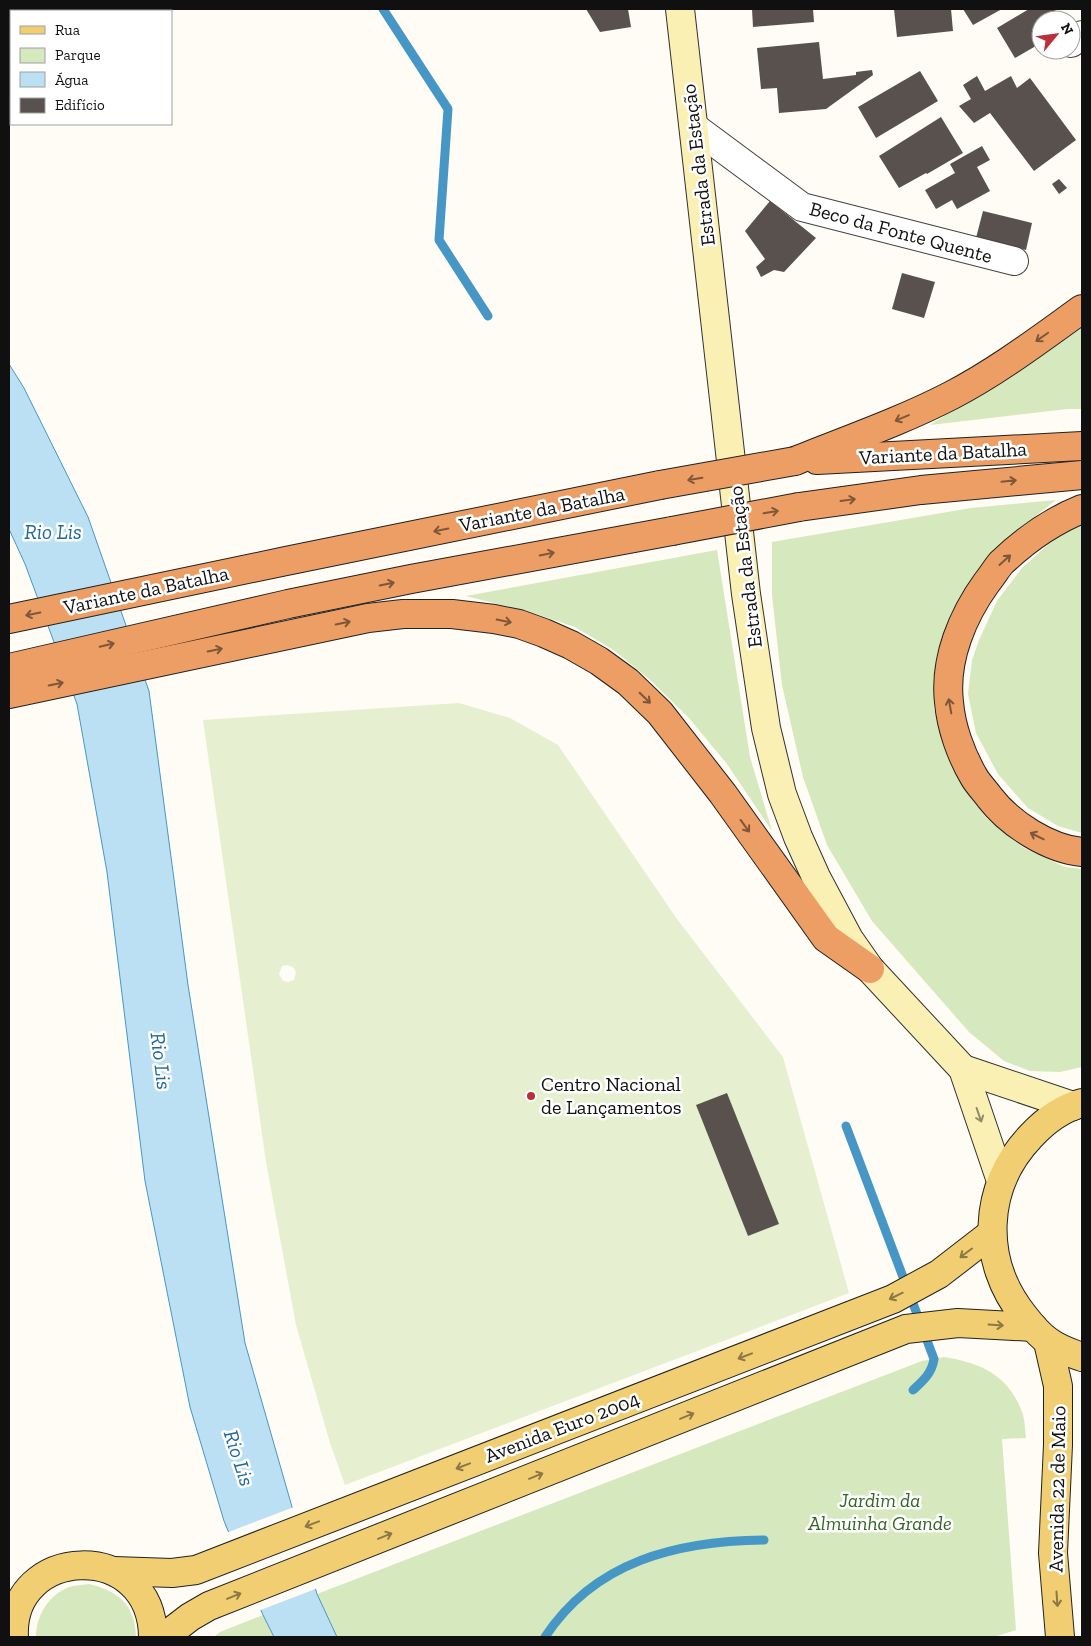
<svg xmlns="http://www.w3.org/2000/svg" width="1091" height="1646" font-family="'Zilla Slab',serif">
<rect width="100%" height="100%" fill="#fefcf4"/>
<!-- green -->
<g fill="#d5e8be">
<polygon points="1082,328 1082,409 1067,409 930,425 1050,350"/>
<polygon points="1056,500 1019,529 983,563 950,615 935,661 934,709 955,768 986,818 1024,848 1065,867 1082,869 1082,1067 1060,1072 1030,1071 1004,1061 969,1032 872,921 827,845 803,777 782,685 772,595 772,542 971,508"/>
<polygon points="1082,525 1082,833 1058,826 1028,808 998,774 976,733 968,694 972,660 979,640 997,601 1022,568 1061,533"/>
<polygon points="717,550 750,757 772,831 727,764 688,717 649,679 615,651 575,627 536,614 466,596"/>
<path d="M944,1357c38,6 66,19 79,58 2,7 2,16 3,23l-24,1 14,191 -22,7h-657l-20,-43 605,-233z"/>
<path d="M89,1584c30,7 46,21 47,53h-100c0,-22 14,-45 37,-51 5,-1 11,-1 16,-2z"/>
<polygon points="263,1615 274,1637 214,1637 220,1632"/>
</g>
<!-- pitch -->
<path fill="#e6f0d0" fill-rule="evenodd" d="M459,703l51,15 48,27 119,174 106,138 66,236 -504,192 -15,-42 -34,-118 -30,-163 -63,-442zM287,965l6,2 3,5 -2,8 -6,2 -5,-1 -4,-7 3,-8zM650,1102l6,2 2,5 -2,9 -5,2 -5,-1 -5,-8 4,-7zM696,1105l83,119 -31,12z"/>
<!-- water -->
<polygon fill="#bbe0f3" stroke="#4697c6" points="9,364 24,388 88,517 149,691 188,985 245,1343 317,1594 337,1637 274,1637 263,1615 224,1521 190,1407 145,1181 107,872 77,704 25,564 9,529"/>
<!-- pier -->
<polygon fill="#fefcf4" points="294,1507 318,1588 258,1611 226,1533"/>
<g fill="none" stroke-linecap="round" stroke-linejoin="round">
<!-- stream -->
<g stroke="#4697c6" stroke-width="9">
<polyline points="383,9 448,109 439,240 488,316"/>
<path d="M846,1126l88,233c-2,14 -11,22 -21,31"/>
<path d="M545,1637c50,-76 132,-96 219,-97"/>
</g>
</g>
<!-- building -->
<g fill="#58514d">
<polygon points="586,9 628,9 631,27 600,32"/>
<polygon points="752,9 813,9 814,22 753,27"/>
<polygon points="894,9 951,9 953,31 897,37"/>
<polygon points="963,9 1002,9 973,25"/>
<polygon points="1029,9 1058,9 1049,14 1053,20 1041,20 1041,43 1015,58 997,28"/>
<polygon points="819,42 823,79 856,75 856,72 872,70 873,75 826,109 779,113 777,88 761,89 757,48"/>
<polygon points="920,71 938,101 876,138 858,107"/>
<polygon points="977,76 985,91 1011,76 1017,88 1030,78 1076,140 1034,171 990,113 974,123 959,106 971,99 963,85"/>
<polygon points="941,117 963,153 927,174 926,173 899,188 879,156"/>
<polygon points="982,146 990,160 977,167 990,191 957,209 952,200 936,209 925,190 955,173 950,164"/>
<polygon points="1059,179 1067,188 1059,194 1052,184"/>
<polygon points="770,201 816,238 784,272 774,270 761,277 756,267 765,259 745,231"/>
<polygon points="983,211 1032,223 1026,250 976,238"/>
<polygon points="902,273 935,282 924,318 892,309"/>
<polygon points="727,1093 779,1224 748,1236 696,1105"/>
</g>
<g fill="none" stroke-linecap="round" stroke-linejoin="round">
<!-- street casing -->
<g stroke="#434343" stroke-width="30">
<g id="street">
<polyline points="1071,43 1082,35"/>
<polyline points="694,127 802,207 1014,261"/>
</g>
</g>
<!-- secondary casing -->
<g stroke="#323232" stroke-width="30">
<g id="secondary">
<polyline points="680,9 746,594 766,728 782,794 798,837 816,877 849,939 870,969 963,1069 1001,1181"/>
<polyline points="963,1069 1073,1106"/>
</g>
</g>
<!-- primary casing -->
<g stroke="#212121" stroke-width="30">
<g id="primary">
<path d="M1082,1103c-19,5 -37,18 -51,33 -49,51 -51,125 -7,180 7,9 14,18 24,25 10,8 23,12 34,16"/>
<polyline points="1048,1342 1058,1386 1058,1445 1053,1553 1060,1637"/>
<polyline points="114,1571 172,1573 196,1570 893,1299 939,1274 992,1233"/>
<path d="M14,1637c-5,-92 138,-99 139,0"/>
<polyline points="164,1637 190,1617 209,1606 906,1329 958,1323 1033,1327"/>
</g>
</g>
<!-- highway casing -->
<g stroke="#212121" stroke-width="30">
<g id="highway">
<polyline points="817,460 1082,446"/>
<path d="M795,461c52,-21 107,-40 157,-66 46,-24 88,-56 130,-86"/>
<polyline points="799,507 921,490 1082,475"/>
<path d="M1082,509c-30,12 -58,32 -81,54 -5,6 -9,13 -14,19 -24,33 -43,77 -38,120 2,25 12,53 25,75 4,7 11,14 16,21 20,26 59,51 92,54"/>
<polyline points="9,619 286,561 660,485"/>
<polyline points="9,668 288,604 411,579 672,531"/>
<polyline points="9,694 368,618 403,614 452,614 494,619 519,624 544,633 571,645 599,661 628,682 660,713 723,794 826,938 870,969"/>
</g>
</g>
<!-- street -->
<use href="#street" stroke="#fff" stroke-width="28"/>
<!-- secondary -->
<use href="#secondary" stroke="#faf0b3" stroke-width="28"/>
<!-- primary -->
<use href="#primary" stroke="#f1ce72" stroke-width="28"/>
<!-- highway -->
<use href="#highway" stroke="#ec9e64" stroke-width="28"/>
<!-- highway-bridge casing -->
<g stroke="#212121" stroke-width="30" stroke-linecap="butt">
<g id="highway-bridge">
<polyline points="660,485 795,461"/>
<polyline points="672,531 799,507"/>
</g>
</g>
<!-- highway-bridge -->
<use href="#highway-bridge" stroke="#ec9e64" stroke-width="28"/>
</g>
<!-- one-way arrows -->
<defs><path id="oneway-shaft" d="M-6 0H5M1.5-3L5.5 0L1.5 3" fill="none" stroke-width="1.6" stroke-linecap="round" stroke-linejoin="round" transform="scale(1.25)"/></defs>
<g stroke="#7e573a">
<use href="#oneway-shaft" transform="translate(1042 337) rotate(145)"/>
<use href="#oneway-shaft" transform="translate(902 418) rotate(157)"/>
<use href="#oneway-shaft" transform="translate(695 479) rotate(170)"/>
<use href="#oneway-shaft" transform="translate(1009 481) rotate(-6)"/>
<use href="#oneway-shaft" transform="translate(848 500) rotate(-8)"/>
<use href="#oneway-shaft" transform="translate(771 512) rotate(-10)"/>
<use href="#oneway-shaft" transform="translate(441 530) rotate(169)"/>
<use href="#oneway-shaft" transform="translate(547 554) rotate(-11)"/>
<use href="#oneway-shaft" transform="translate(1005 560) rotate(-42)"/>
<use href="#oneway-shaft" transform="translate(387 584) rotate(-12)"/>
<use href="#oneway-shaft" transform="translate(33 614) rotate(168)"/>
<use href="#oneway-shaft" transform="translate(504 621) rotate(11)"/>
<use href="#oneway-shaft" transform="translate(343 623) rotate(-12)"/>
<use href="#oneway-shaft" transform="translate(107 645) rotate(-13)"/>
<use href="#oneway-shaft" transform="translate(215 650) rotate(-12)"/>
<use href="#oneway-shaft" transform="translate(56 684) rotate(-12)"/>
<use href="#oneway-shaft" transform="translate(645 698) rotate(44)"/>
<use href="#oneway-shaft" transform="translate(950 706) rotate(-100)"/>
<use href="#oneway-shaft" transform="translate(745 826) rotate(54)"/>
<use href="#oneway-shaft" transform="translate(1037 836) rotate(-154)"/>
</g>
<use stroke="#918b6a" href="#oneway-shaft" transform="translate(979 1115) rotate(71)"/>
<g stroke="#8c7846">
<use href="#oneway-shaft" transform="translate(966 1253) rotate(143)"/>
<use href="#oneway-shaft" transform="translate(896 1296) rotate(154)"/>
<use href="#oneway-shaft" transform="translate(996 1325) rotate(4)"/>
<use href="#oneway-shaft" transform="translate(745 1356) rotate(159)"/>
<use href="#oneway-shaft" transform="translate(687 1416) rotate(-22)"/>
<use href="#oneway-shaft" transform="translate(463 1466) rotate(159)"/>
<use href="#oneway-shaft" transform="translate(536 1476) rotate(-22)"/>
<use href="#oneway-shaft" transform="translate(312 1524) rotate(159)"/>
<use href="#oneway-shaft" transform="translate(385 1536) rotate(-22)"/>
<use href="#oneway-shaft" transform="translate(234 1596) rotate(-22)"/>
<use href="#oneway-shaft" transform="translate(1057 1599) rotate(86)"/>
</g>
<!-- markers -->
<circle fill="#ba2f3a" stroke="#fff" stroke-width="2" cx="531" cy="1096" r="5"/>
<g text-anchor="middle" stroke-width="5" stroke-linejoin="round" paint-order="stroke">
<!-- street labels -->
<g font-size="20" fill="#101010" stroke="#fff">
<text transform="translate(698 165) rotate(-97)" y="7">Estrada da Estação</text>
<text transform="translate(901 232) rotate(15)" y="7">Beco da Fonte Quente</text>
<text transform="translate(943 453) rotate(-3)" y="7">Variante da Batalha</text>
<text transform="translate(542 509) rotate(-11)" y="7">Variante da Batalha</text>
<text transform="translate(745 567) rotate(-97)" y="7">Estrada da Estação</text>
<text transform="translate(146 590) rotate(-12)" y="7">Variante da Batalha</text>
<text transform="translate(562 1427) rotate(-21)" y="7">Avenida Euro 2004</text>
<text transform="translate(1057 1489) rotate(-89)" y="7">Avenida 22 de Maio</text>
</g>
<!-- poi labels -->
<g font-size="20" fill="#101010" stroke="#fff" text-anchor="start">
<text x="541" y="1091">Centro Nacional<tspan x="541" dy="23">de Lançamentos</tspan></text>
</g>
<!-- park labels -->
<g font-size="20" font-style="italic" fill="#336523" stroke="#fff">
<text x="880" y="1507">Jardim da<tspan x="880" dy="23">Almuinha Grande</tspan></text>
</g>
<!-- water labels -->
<g font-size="21" font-style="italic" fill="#1f699d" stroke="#fff">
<text x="53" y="539">Rio Lis</text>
<text transform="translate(161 1061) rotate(83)" y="7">Rio Lis</text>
<text transform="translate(239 1458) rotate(72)" y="7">Rio Lis</text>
</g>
</g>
<!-- border -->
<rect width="1091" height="1646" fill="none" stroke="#101010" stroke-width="20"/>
<!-- legend -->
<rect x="10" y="10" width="162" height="115" fill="#ffffff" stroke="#9f9f9f"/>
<rect x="20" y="26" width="25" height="8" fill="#f1ce72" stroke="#9f9f9f"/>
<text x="55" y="35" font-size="15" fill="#101010">Rua</text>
<rect x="20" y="48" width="25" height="15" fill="#d5e8be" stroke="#9f9f9f"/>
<text x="55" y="60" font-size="15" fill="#101010">Parque</text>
<rect x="20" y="72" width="25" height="15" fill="#bbe0f3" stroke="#9f9f9f"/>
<text x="55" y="85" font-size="15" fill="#101010">Água</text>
<rect x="20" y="98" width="25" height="15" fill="#58514d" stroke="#9f9f9f"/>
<text x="55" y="110" font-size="15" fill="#101010">Edifício</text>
<!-- north arrow -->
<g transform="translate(1056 35) rotate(61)"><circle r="24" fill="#ffffff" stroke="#9f9f9f"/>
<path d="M0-4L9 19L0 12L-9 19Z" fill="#ba2f3a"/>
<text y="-8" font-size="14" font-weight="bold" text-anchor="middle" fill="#101010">N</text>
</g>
</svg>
